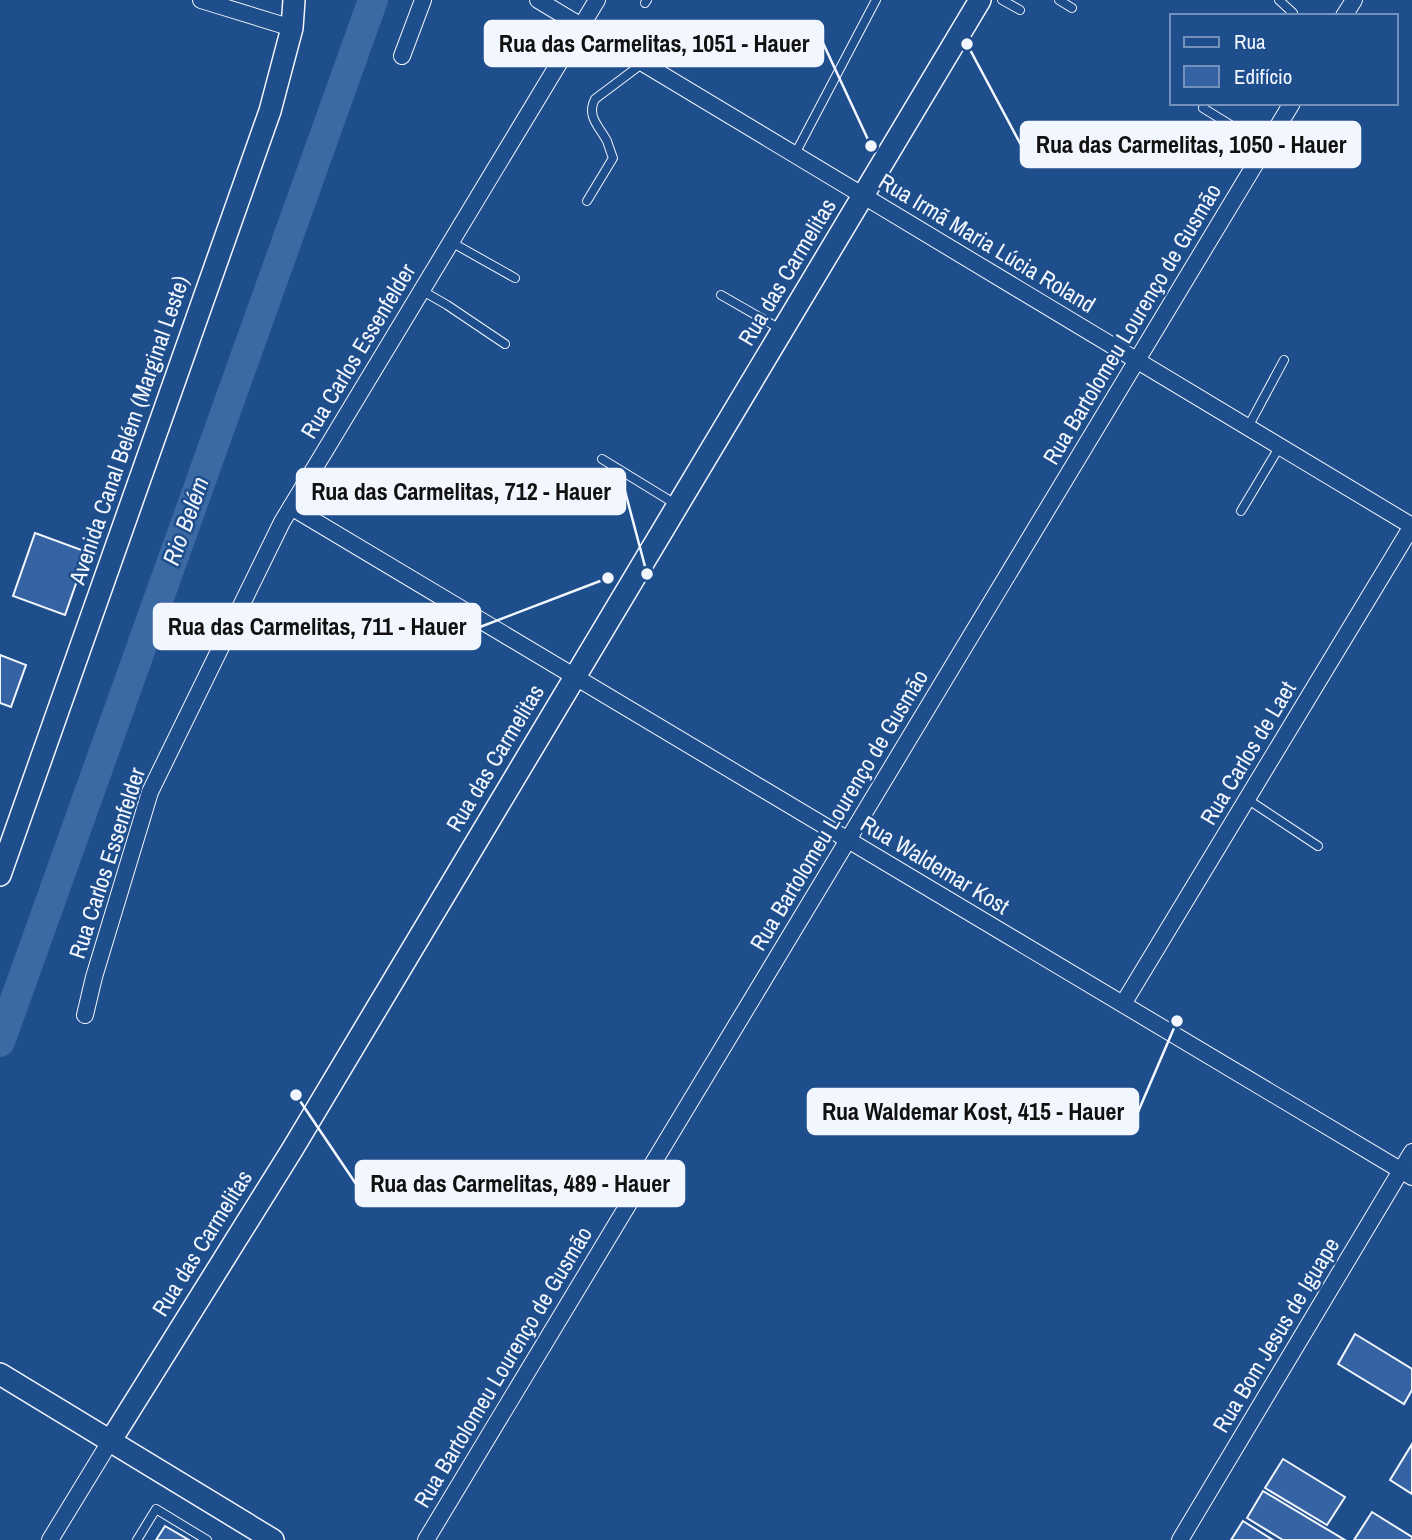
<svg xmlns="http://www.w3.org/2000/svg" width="1412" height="1540" font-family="'Archivo Narrow',sans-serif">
<rect width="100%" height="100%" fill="#1f4e8c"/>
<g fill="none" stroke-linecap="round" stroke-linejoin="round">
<!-- river -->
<polyline stroke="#3b69a3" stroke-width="30" points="0,1042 373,0"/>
</g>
<!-- building -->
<g fill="#3563a3" stroke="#f2f6ff" stroke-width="2">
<polygon points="35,533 87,552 65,615 13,596"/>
<polygon points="0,655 26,665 11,707 0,703"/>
<polygon points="1355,1334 1412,1369 1412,1390 1404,1404 1338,1364"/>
<polygon points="1412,1444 1412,1494 1390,1480"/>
<polygon points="1283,1459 1345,1497 1327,1525 1265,1488"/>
<polygon points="1263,1491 1345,1540 1283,1540 1247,1518"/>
<polygon points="1372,1512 1412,1537 1412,1540 1354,1540"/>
<polygon points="1243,1521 1273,1540 1231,1540"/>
<polygon points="165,1526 189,1540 156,1540"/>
</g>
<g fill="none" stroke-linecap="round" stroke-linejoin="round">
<!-- lane casing -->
<g stroke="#f2f6ff" stroke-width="10">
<g id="lane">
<polyline points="1002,0 1020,10"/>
<polyline points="1059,0 1072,8"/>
<polyline points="1279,0 1293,13 1292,16"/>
<polyline points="645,3 647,0"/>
<polyline points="1203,108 1266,147"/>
<polyline points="795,154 876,0"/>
<path d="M587,201l26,-43c-2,-5 -4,-11 -6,-17 -8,-15 -21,-25 -12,-42l48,-36"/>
<polyline points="451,242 515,278"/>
<polyline points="421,290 447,305 505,344"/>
<polyline points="721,295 782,330"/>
<polyline points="1248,427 1284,360"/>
<polyline points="602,459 677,505"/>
<polyline points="1241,511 1280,446"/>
<polyline points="1247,799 1318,846"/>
<polyline points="137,1540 156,1509 207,1540"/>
</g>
</g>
<!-- street casing -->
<g stroke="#f2f6ff" stroke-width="18">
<g id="street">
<polyline points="201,0 292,28"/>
<polyline points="538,0 1412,526"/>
<polyline points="1344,16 1354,0"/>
<polyline points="402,56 423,0"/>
<polyline points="291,507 1412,1177"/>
<polyline points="1123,1004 1412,526"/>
<polyline points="85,1015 94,977 150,792 282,522 597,0"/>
<polyline points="50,1540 111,1440"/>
<polyline points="426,1540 1292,103"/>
<polyline points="1180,1540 1412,1152"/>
</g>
</g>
<!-- secondary casing -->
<g stroke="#f2f6ff" stroke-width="24">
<g id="secondary">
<polyline points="0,875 270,111 292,28 294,0"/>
<polyline points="0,1374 273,1540"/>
<polyline points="111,1440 292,1150 980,0"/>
</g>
</g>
<!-- lane -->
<use href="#lane" stroke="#1f4e8c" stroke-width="8"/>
<!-- street -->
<use href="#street" stroke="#1f4e8c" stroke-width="16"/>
<!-- secondary -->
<use href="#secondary" stroke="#1f4e8c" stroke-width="21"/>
</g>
<g text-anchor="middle" stroke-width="5" stroke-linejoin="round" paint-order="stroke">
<!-- street labels -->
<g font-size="23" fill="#f2f6ff" stroke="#1f4e8c">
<text transform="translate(987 243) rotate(31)" y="8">Rua Irmã Maria Lúcia Roland</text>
<text transform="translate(787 272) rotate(-59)" y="8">Rua das Carmelitas</text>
<text transform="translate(1132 324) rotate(-59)" y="8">Rua Bartolomeu Lourenço de Gusmão</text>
<text transform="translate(358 351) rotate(-59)" y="8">Rua Carlos Essenfelder</text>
<text transform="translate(129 430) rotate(-71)" y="8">Avenida Canal Belém (Marginal Leste)</text>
<text transform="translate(1248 753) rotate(-59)" y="8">Rua Carlos de Laet</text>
<text transform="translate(495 758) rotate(-59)" y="8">Rua das Carmelitas</text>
<text transform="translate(839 810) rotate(-59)" y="8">Rua Bartolomeu Lourenço de Gusmão</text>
<text transform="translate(107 863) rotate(-72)" y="8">Rua Carlos Essenfelder</text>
<text transform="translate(935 865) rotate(31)" y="8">Rua Waldemar Kost</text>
<text transform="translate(202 1243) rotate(-58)" y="8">Rua das Carmelitas</text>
<text transform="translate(1276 1335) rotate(-59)" y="8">Rua Bom Jesus de Iguape</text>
<text transform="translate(503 1367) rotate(-59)" y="8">Rua Bartolomeu Lourenço de Gusmão</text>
</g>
<!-- water labels -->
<g font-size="24" font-style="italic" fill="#f2f6ff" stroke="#1f4e8c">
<text transform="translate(186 521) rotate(-70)" y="8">Rio Belém</text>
</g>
</g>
<!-- callouts -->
<path fill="none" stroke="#f2f6ff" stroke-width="2.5" d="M871 146L823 43M967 44L1021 145M647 574L625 491M608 578L480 627M1177 1021L1138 1112M296 1095L356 1184"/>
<g fill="#f2f6ff" stroke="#1f4e8c" stroke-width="2.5">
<circle cx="871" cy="146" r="7"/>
<circle cx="967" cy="44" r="7"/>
<circle cx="647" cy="574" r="7"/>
<circle cx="608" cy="578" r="7"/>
<circle cx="1177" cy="1021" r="7"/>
<circle cx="296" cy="1095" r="7"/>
</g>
<g fill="#f2f6ff" stroke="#f2f6ff" stroke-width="2.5">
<rect x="485" y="21" width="338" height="45" rx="7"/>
<rect x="1021" y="122" width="339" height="45" rx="7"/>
<rect x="297" y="469" width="328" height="45" rx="7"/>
<rect x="154" y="604" width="326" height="45" rx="7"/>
<rect x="808" y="1089" width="330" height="45" rx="7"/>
<rect x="356" y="1161" width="328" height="45" rx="7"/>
</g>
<g font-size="24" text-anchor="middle" font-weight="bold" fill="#111">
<text x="654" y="52">Rua das Carmelitas, 1051 - Hauer</text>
<text x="1191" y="153">Rua das Carmelitas, 1050 - Hauer</text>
<text x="461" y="500">Rua das Carmelitas, 712 - Hauer</text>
<text x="317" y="635">Rua das Carmelitas, 711 - Hauer</text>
<text x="973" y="1120">Rua Waldemar Kost, 415 - Hauer</text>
<text x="520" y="1192">Rua das Carmelitas, 489 - Hauer</text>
</g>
<!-- legend -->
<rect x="1170" y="14" width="228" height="91" fill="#1f4e8c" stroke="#7391ba" stroke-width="2"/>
<rect x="1184" y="37" width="35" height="10" fill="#1f4e8c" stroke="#7391ba" stroke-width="2"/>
<text x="1234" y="49" font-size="21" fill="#f2f6ff">Rua</text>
<rect x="1184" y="66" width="35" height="21" fill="#3563a3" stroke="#7391ba" stroke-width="2"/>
<text x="1234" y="84" font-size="21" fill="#f2f6ff">Edifício</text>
</svg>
